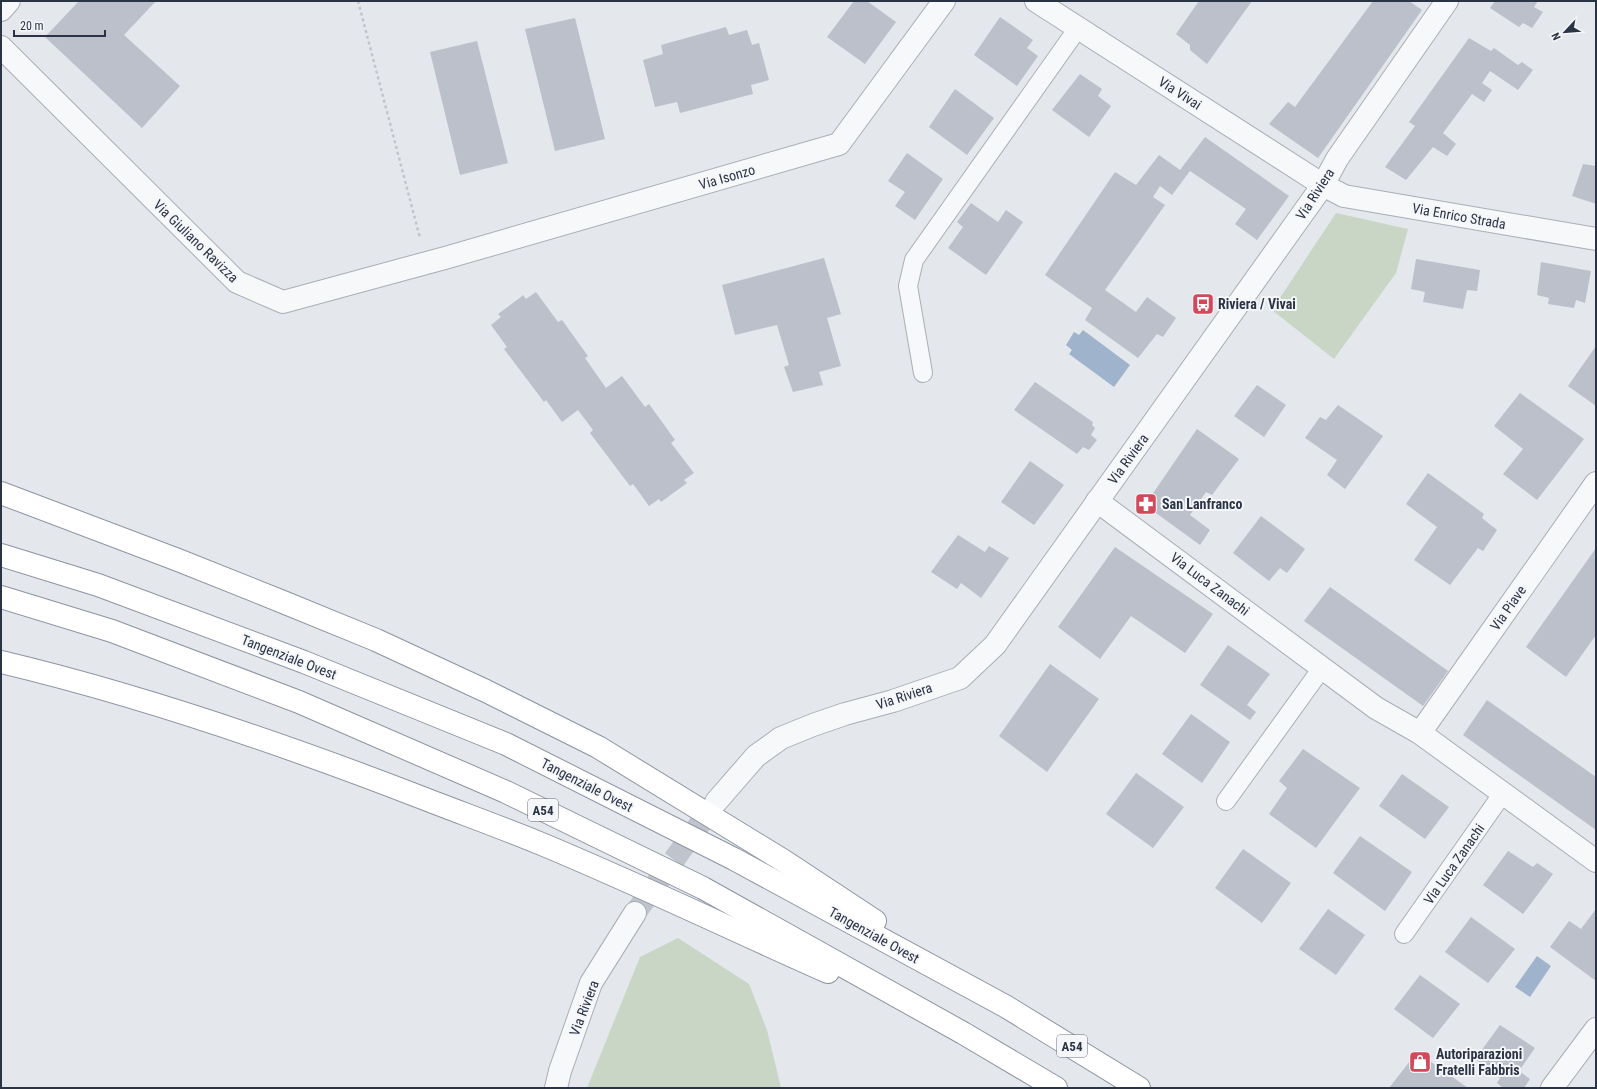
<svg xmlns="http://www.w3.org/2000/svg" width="1597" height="1089" font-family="'Roboto Condensed',sans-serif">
<rect width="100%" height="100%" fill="#e4e7ec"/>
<!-- green -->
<g fill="#c9d6c5">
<polygon points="1336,213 1408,229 1396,273 1334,359 1272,310"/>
<polygon points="678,938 749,984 767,1030 781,1088 587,1088 640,957"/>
</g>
<!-- water -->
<g fill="#9fb4cc">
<polygon points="1083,330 1130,365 1114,387 1069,354 1072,350 1066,345 1074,332 1079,335"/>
<polygon points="1537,956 1551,966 1530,997 1515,987"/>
</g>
<!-- building -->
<g fill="#bbc0ca">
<polygon points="79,1 156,1 124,35 180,86 142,128 45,37"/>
<polygon points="854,1 867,1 896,22 865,64 827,37"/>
<polygon points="1199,1 1252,1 1207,64 1190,50 1190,45 1176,34"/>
<polygon points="1373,1 1409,1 1422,10 1318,158 1269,124 1288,102 1295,107"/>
<polygon points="1495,1 1538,1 1534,7 1543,12 1532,28 1523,23 1519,27 1490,8"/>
<polygon points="1000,17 1033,40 1027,48 1038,56 1017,86 974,55"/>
<polygon points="575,18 605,139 555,151 525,29"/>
<polygon points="726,27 729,35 747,30 752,45 759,43 769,80 751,85 753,94 680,113 677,102 655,107 643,60 663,54 661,45"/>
<polygon points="1469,38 1491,51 1494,48 1518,65 1522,62 1533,70 1518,90 1490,71 1482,83 1492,90 1484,102 1472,94 1443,133 1456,144 1447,156 1433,147 1406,180 1385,167 1415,126 1409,122"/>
<polygon points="477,41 508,163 460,175 430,52"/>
<polygon points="1080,74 1102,89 1098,96 1111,106 1089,137 1052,110"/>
<polygon points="955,89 994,118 967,155 929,127"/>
<polygon points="1205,137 1289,196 1257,240 1235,224 1246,209 1190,171 1172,195 1160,186 1153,197 1165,205 1105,290 1136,312 1147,297 1176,318 1163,337 1157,334 1138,358 1085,320 1092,308 1045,275 1115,172 1136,185 1159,155 1180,170"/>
<polygon points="907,153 943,179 915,220 895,206 905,192 888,181"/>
<polygon points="1583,164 1596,166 1596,204 1572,196"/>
<polygon points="971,203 998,222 1006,210 1023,222 986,275 948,248 963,227 957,222"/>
<polygon points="824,258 841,314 827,318 841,366 819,372 823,385 793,392 784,367 789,365 777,325 735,335 722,285"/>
<polygon points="1416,259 1480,270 1477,291 1467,290 1463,309 1423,302 1425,292 1411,289"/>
<polygon points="1541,262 1591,271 1585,303 1576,300 1574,308 1548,304 1549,298 1537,295"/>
<polygon points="536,292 558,322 562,320 588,356 585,358 606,388 622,376 645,407 649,404 675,440 671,443 694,473 684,480 687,483 661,502 659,499 649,506 633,484 630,486 590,433 593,430 578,410 562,422 546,400 544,402 504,349 507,347 491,325 501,317 498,314 521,297 523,295 526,299"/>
<polygon points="1596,346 1596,406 1568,386"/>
<polygon points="1035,382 1093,422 1092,425 1095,428 1091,435 1097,440 1089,450 1083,447 1077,454 1014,410"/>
<polygon points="1257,385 1286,405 1264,437 1234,416"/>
<polygon points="1520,393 1584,439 1537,500 1503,474 1523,449 1494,426"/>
<polygon points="1338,405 1383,436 1345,489 1327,475 1337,460 1305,438 1320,417 1326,420"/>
<polygon points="1197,429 1239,459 1212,495 1206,492 1190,515 1210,530 1200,545 1145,505"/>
<polygon points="1030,461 1064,485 1034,525 1001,502"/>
<polygon points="1428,473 1484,514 1482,518 1497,530 1483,551 1478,548 1450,585 1414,560 1437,527 1406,504"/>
<polygon points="1261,516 1305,549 1287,573 1280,568 1269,581 1233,553"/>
<polygon points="958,535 985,552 989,546 1009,558 981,598 961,583 957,589 931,572"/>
<polygon points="1115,547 1213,614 1185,653 1131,616 1100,659 1058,627"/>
<polygon points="1596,548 1596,635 1566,677 1526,647"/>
<polygon points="1330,587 1448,671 1423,706 1304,621"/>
<polygon points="1228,645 1270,674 1247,705 1256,712 1250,720 1200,685"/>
<polygon points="1050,664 1099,699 1047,772 999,736"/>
<polygon points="1487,700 1596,777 1596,830 1463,735"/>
<polygon points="1191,714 1230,742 1202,783 1162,754"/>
<polygon points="1303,749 1360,788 1316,848 1269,814 1287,788 1279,781"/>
<polygon points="1136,773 1184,807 1153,848 1106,814"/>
<polygon points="1402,774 1449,807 1425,839 1379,806"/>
<polygon points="1360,836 1412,872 1385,911 1333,873"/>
<polygon points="1243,849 1291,883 1262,923 1215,888"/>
<polygon points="1508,851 1533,867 1537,863 1553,874 1523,914 1483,885"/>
<polygon points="1328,909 1365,935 1336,975 1299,949"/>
<polygon points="1596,909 1596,981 1550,947 1569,921 1581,929"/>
<polygon points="1471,917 1515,949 1488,983 1445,952"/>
<polygon points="1420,975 1460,1004 1433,1038 1394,1009"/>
<polygon points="1500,1025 1535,1048 1519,1071 1530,1079 1524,1088 1503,1088 1497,1083 1500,1078 1475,1059"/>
<polygon points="1417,1052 1444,1071 1468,1088 1389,1088"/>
</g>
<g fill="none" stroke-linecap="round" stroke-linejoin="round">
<!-- tertiary-tunnel -->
<polyline stroke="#bfc3cb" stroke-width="22" stroke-dasharray="22 11" stroke-linecap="butt" points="635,913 716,802"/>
<!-- service casing -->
<g stroke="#a9aeb7" stroke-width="20">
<g id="service">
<polyline points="923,373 908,286 914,260 1078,28"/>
<polyline points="1226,801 1322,668"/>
<polyline points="1404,934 1503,793"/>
</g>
</g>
<!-- minor casing -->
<g stroke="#a9aeb7" stroke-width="24">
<g id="minor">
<polyline points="1036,1 1323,185 1344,196 1596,239"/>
<polyline points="1,10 9,1"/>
<polyline points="1,47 237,282 283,302 445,258 839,144 944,1"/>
<polyline points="1097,501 1376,708 1420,733 1596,861"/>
<polyline points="1420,733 1596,483"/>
<polyline points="1552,1088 1596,1029"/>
</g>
</g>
<!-- tertiary casing -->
<g stroke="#a9aeb7" stroke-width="24">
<g id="tertiary">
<polyline points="716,802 756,756 781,738 813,725 845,714 893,701 960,678 995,645 1323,185 1337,159 1447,1"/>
<polyline points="556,1088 560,1071 591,983 635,913"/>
</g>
</g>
<!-- motorway casing -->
<g stroke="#8b94a3" stroke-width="24">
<g id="motorway">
<polyline points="1,493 178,560 283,602 376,640 486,691 598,747 784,861 875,921"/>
<polyline points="1,555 98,585 304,662 506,744 734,859 1005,1006 1139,1088"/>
<polyline points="1,597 112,631 299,702 506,792 703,888 963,1033 1056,1088"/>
<path d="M1,662c143,34 282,82 419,135 41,16 83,31 124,48 96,40 189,85 284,127"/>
</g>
</g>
<!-- path -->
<polyline stroke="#c2c5cb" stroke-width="2.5" stroke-dasharray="3 3" stroke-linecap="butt" points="358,1 420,238"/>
<!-- service -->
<use href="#service" stroke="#f7f8fa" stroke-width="18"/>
<!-- minor -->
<use href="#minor" stroke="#f7f8fa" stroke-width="22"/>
<!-- tertiary -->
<use href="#tertiary" stroke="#f7f8fa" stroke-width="22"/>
<!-- motorway -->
<use href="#motorway" stroke="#fff" stroke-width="22"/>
</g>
<!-- icons -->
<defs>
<g id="bus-square" transform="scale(1.15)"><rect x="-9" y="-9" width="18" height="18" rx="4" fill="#d1495b" stroke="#f4f6f9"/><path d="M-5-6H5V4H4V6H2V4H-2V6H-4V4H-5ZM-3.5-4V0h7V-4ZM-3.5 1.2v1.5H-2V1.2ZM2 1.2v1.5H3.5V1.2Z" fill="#fff"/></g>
<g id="pharmacy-square" transform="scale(1.15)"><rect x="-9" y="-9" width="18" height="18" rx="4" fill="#d1495b" stroke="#f4f6f9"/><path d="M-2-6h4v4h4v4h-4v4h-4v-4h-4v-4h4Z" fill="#fff"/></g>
<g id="shop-square" transform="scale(1.15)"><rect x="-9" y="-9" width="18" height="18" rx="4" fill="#d1495b" stroke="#f4f6f9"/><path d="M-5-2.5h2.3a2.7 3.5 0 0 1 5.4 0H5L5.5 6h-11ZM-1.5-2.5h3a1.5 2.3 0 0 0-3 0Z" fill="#fff"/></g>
</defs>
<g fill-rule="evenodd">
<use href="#bus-square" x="1203" y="304"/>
<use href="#pharmacy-square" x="1146" y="504"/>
<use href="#shop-square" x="1420" y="1062"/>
</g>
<g text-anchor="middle" stroke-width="4" stroke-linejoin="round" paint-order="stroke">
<!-- shield labels -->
<g fill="#f4f6f9" stroke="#676e7b" stroke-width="1">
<rect x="528" y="799" width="30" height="22" rx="3"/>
<rect x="1057" y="1035" width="30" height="22" rx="3"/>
</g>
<g font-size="13" font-weight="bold" fill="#2b3445">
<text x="543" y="815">A54</text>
<text x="1072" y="1051">A54</text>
</g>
<!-- street labels -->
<g font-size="14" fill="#2b3445" stroke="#f4f6f9">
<text transform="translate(1180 93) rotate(33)" y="5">Via Vivai</text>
<text transform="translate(727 177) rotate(-16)" y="5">Via Isonzo</text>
<text transform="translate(1315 194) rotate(-57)" y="5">Via Riviera</text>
<text transform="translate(1459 216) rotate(10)" y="5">Via Enrico Strada</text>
<text transform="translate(196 241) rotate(44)" y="5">Via Giuliano Ravizza</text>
<text transform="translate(1128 459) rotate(-54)" y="5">Via Riviera</text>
<text transform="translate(1210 584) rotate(37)" y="5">Via Luca Zanachi</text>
<text transform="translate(1508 608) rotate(-55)" y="5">Via Piave</text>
<text transform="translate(289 657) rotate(21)" y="5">Tangenziale Ovest</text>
<text transform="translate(904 696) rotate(-18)" y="5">Via Riviera</text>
<text transform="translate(587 785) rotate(27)" y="5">Tangenziale Ovest</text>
<text transform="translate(1454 864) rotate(-55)" y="5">Via Luca Zanachi</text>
<text transform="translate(874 935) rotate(29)" y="5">Tangenziale Ovest</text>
<text transform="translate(584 1008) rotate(-69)" y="5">Via Riviera</text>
</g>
<!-- poi labels -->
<g font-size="14" font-weight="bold" fill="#2b3445" stroke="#f4f6f9" text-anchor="start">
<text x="1218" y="309">Riviera / Vivai</text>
<text x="1162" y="509">San Lanfranco</text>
<text x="1436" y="1059">Autoriparazioni<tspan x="1436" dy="16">Fratelli Fabbris</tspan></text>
</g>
</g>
<!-- border -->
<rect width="1597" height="1089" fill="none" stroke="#2b3445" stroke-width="4"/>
<!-- north arrow -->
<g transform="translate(1565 32) rotate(244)" stroke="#f4f6f9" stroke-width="3" paint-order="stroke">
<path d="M0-3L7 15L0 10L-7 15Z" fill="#2b3445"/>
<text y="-6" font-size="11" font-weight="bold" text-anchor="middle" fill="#2b3445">N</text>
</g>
<!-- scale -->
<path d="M14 30v6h91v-6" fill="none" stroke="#2b3445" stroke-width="2"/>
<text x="20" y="30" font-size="12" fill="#2b3445" stroke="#f4f6f9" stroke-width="3" paint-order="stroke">20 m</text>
</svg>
